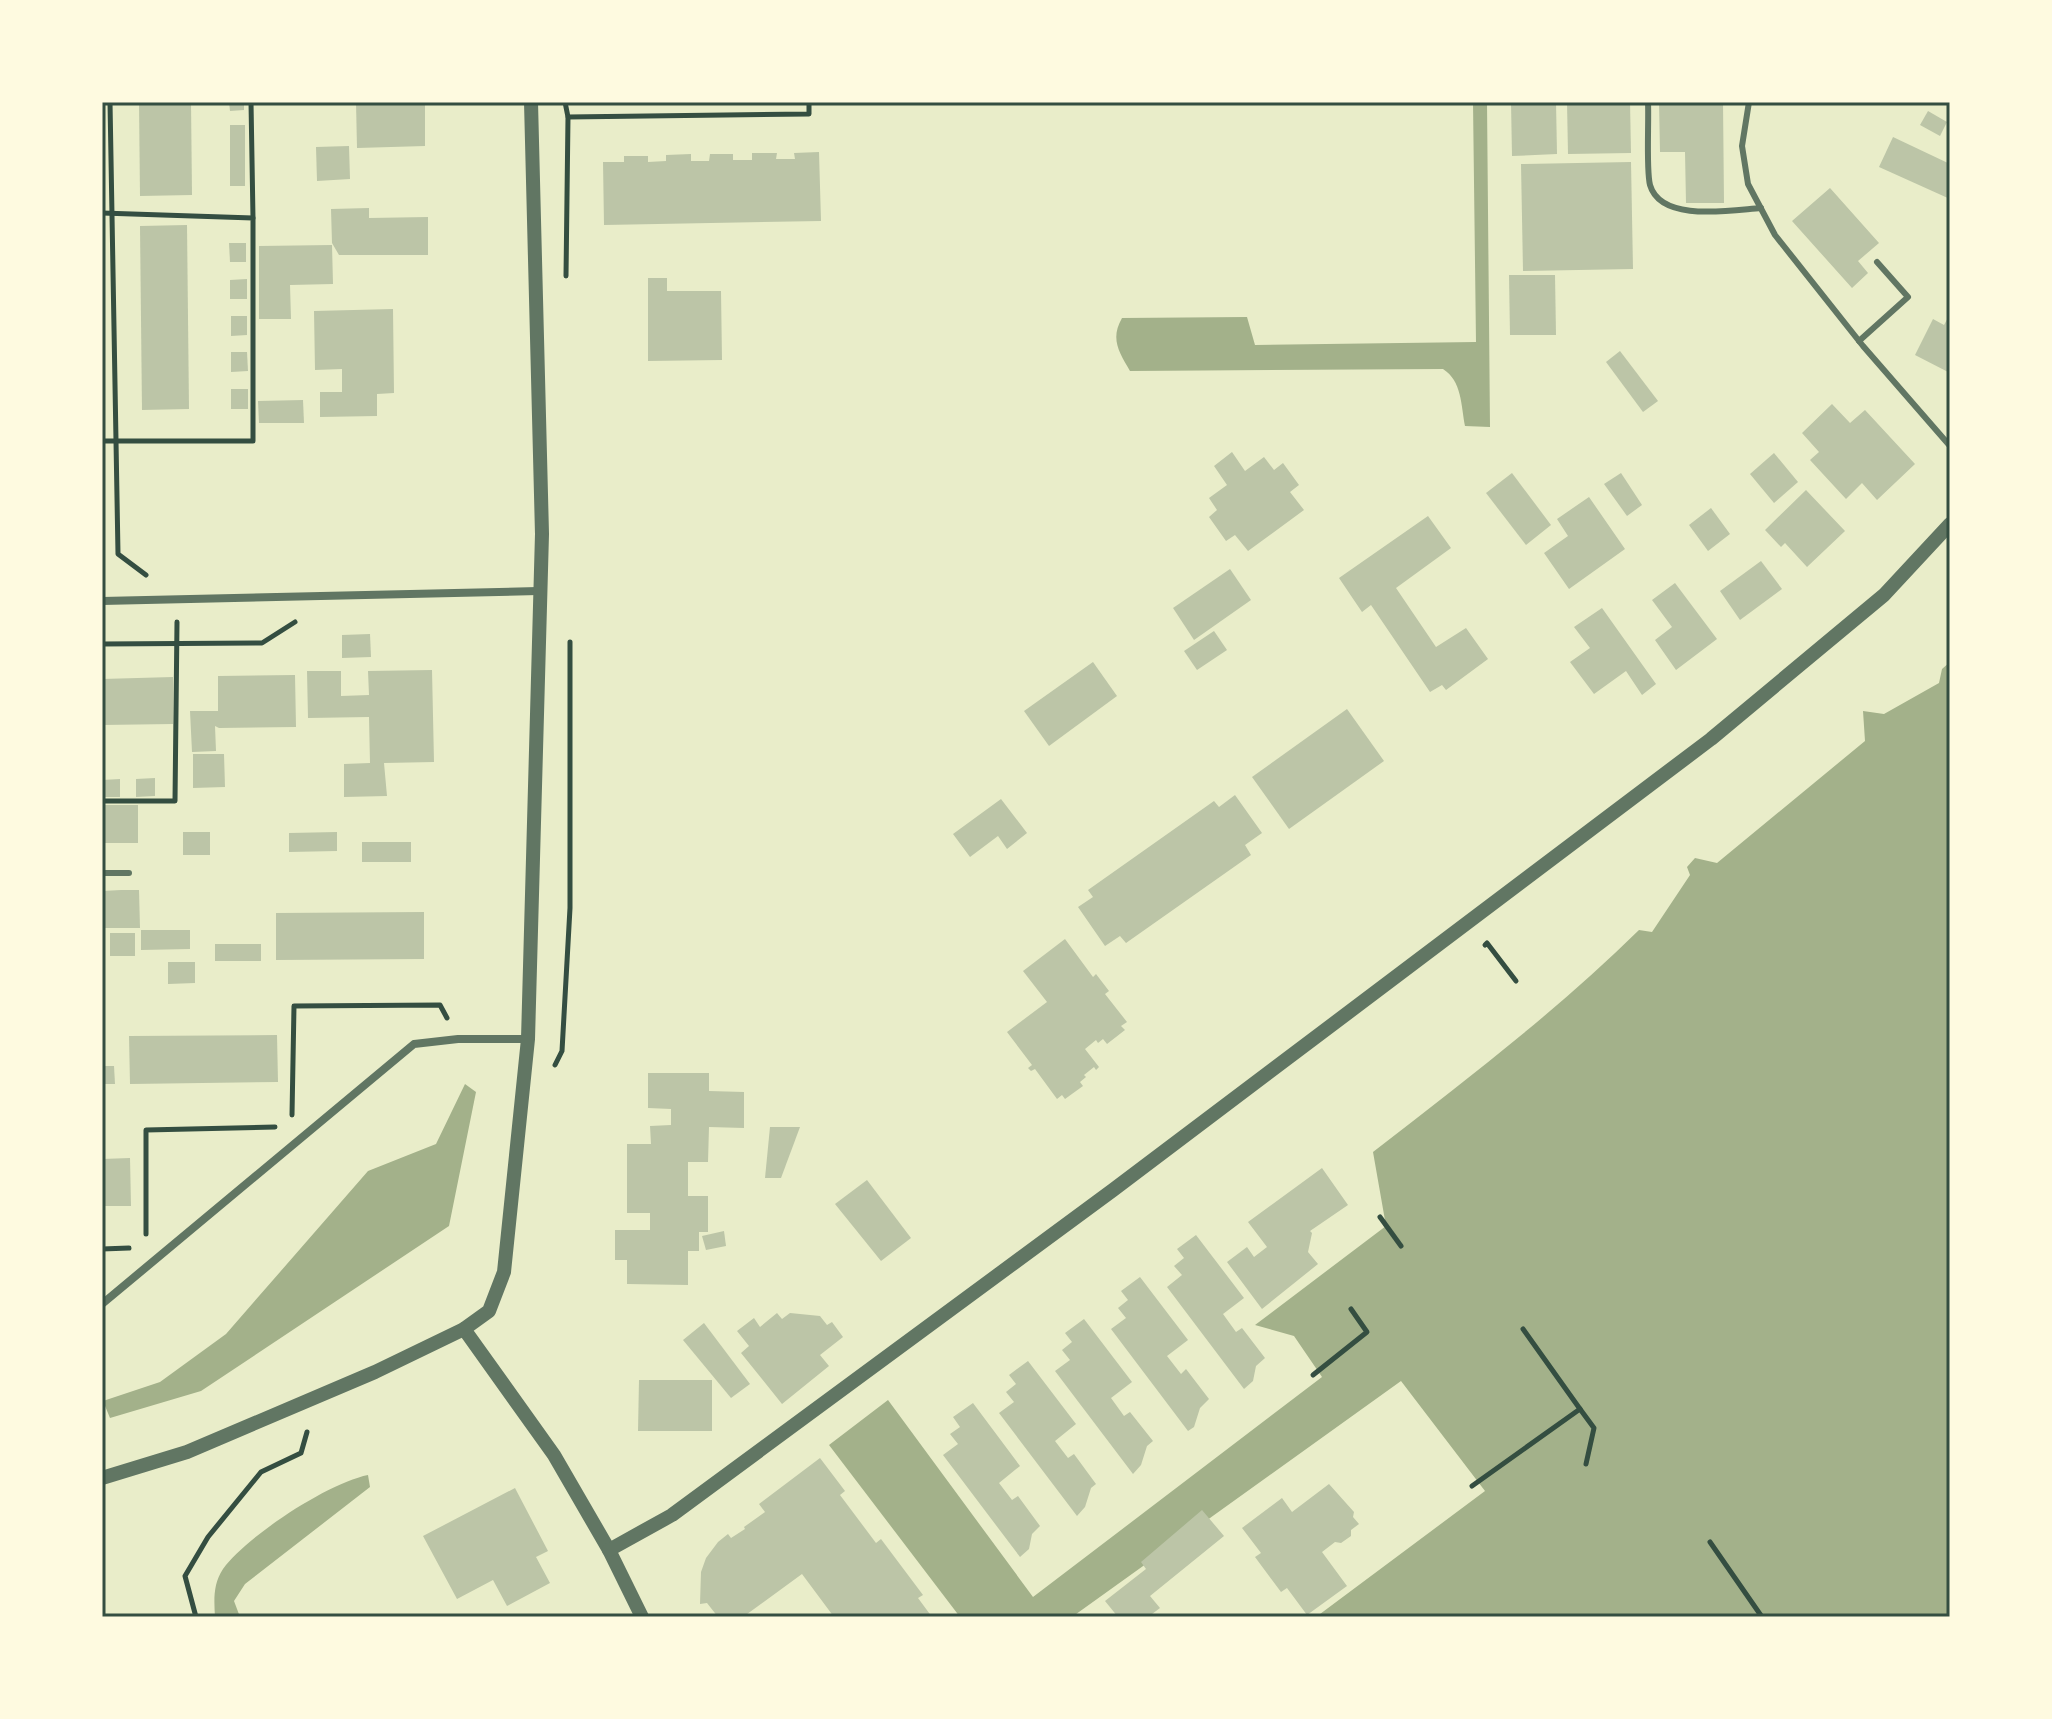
<svg xmlns="http://www.w3.org/2000/svg" width="2052" height="1719" font-family="Ubuntu,sans-serif">
<rect width="100%" height="100%" fill="#e9edc9"/>
<!-- water -->
<g fill="#a3b18a">
<path d="M1473,102h14l3,325 -25,-1c-4,-21 -3,-45 -22,-57l-313,2c-11,-19 -20,-32 -8,-53l125,-1 8,28 221,-3z"/>
<path d="M1950,662v955h-634l169,-126 -84,-110 -329,236h-112l-131,-172 59,-45 145,197 289,-220 -28,-41 -39,-11 131,-99 -13,-74c91,-71 183,-140 266,-222l13,2 38,-57 -3,-8 8,-9 22,5 148,-122 -2,-30 21,3 55,-31 3,-14z"/>
<polygon points="465,1084 476,1092 449,1226 201,1391 110,1418 103,1401 160,1382 226,1334 368,1171 436,1144"/>
<path d="M368,1475l2,12 -125,97 -11,17 6,16h-25c-1,-17 -2,-33 8,-48 24,-33 105,-86 145,-94z"/>
</g>
<!-- building -->
<g fill="#bcc5a7">
<polygon points="139,102 191,102 192,195 140,196"/>
<polygon points="229,102 244,102 244,110 230,111"/>
<polygon points="356,102 425,102 425,146 357,148"/>
<polygon points="1511,102 1556,102 1557,154 1512,156"/>
<polygon points="1567,102 1630,102 1631,153 1568,154"/>
<polygon points="1659,102 1723,102 1724,203 1686,203 1685,152 1660,152"/>
<polygon points="1928,111 1947,122 1940,136 1920,125"/>
<rect x="230" y="125" width="15" height="61"/>
<polygon points="1893,137 1950,164 1950,199 1879,167"/>
<polygon points="349,146 350,179 317,181 316,147"/>
<polygon points="819,152 821,221 604,225 603,162 624,162 624,156 648,156 648,162 666,161 666,155 691,154 691,161 709,161 710,154 733,154 733,160 752,160 752,153 777,153 776,159 795,159 794,153"/>
<polygon points="1631,162 1633,269 1523,271 1521,164"/>
<polygon points="1830,188 1879,243 1858,261 1868,273 1852,288 1792,221"/>
<polygon points="369,208 369,218 428,217 428,255 339,255 332,243 331,209"/>
<polygon points="187,225 189,409 142,410 140,226"/>
<polygon points="229,243 246,243 246,262 230,262"/>
<polygon points="332,245 333,284 290,285 291,319 259,319 259,246"/>
<polygon points="1509,275 1555,275 1556,335 1510,335"/>
<polygon points="648,278 667,278 667,291 721,291 722,360 648,361"/>
<polygon points="247,279 247,299 230,299 230,280"/>
<polygon points="393,309 394,393 377,394 377,416 320,417 320,392 342,392 342,369 315,370 314,311"/>
<polygon points="1950,314 1950,373 1915,355 1933,319 1944,325"/>
<polygon points="231,316 247,316 247,335 231,336"/>
<polygon points="1620,351 1658,401 1643,412 1606,362"/>
<polygon points="231,352 247,352 248,371 231,372"/>
<rect x="231" y="389" width="17" height="20"/>
<polygon points="303,400 304,423 259,423 258,401"/>
<polygon points="1832,404 1850,423 1865,410 1915,464 1877,500 1862,483 1846,499 1810,460 1819,452 1802,433"/>
<polygon points="1232,452 1245,471 1264,457 1274,470 1283,463 1299,485 1290,492 1304,510 1248,551 1235,535 1226,541 1209,517 1217,510 1209,498 1227,485 1214,466"/>
<polygon points="1774,453 1798,482 1774,503 1750,474"/>
<polygon points="1512,473 1551,525 1526,545 1486,493"/>
<polygon points="1621,473 1642,505 1627,516 1604,484"/>
<polygon points="1806,490 1845,531 1807,567 1785,543 1781,547 1765,530"/>
<polygon points="1589,497 1625,549 1569,589 1544,553 1568,536 1557,519"/>
<polygon points="1711,508 1730,534 1708,551 1689,525"/>
<polygon points="1428,516 1451,548 1396,588 1436,647 1466,628 1488,659 1446,690 1442,685 1430,692 1371,605 1362,612 1339,578"/>
<polygon points="1761,561 1782,589 1740,620 1720,591"/>
<polygon points="1230,569 1251,600 1194,640 1173,608"/>
<polygon points="1675,583 1717,639 1676,670 1655,640 1672,627 1652,600"/>
<polygon points="1602,608 1656,684 1642,695 1626,671 1594,694 1570,662 1590,648 1574,627"/>
<polygon points="1214,631 1227,650 1197,670 1184,651"/>
<polygon points="370,634 371,657 342,658 342,635"/>
<polygon points="1093,662 1117,696 1049,746 1024,711"/>
<polygon points="432,670 434,762 384,763 387,796 344,797 344,764 370,763 369,717 308,718 307,671 341,671 341,696 369,695 368,671"/>
<polygon points="295,675 296,727 219,728 215,726 216,751 192,752 190,711 218,711 218,676"/>
<polygon points="173,677 173,724 102,725 102,679"/>
<polygon points="1347,709 1384,761 1289,829 1252,777"/>
<polygon points="193,754 224,754 225,787 193,788"/>
<polygon points="155,778 155,796 136,797 136,779"/>
<polygon points="120,779 120,797 102,797 102,780"/>
<polygon points="1235,795 1262,833 1245,845 1251,855 1126,943 1120,936 1105,946 1078,907 1093,897 1088,890 1214,801 1219,807"/>
<polygon points="1001,799 1027,833 1007,849 998,836 970,857 953,834"/>
<rect x="102" y="805" width="36" height="38"/>
<rect x="183" y="832" width="27" height="23"/>
<polygon points="337,832 337,851 289,852 289,833"/>
<rect x="362" y="842" width="49" height="20"/>
<polygon points="121,890 139,890 140,928 102,928 102,891"/>
<polygon points="424,912 424,959 276,960 276,913"/>
<polygon points="141,930 190,930 190,949 141,950"/>
<rect x="110" y="933" width="25" height="23"/>
<polygon points="1065,939 1093,977 1096,974 1109,991 1105,994 1127,1022 1121,1026 1125,1030 1107,1044 1103,1039 1098,1043 1096,1040 1085,1049 1099,1067 1096,1070 1094,1067 1084,1075 1086,1077 1080,1082 1083,1086 1065,1099 1062,1095 1057,1099 1035,1069 1031,1071 1028,1068 1032,1065 1007,1032 1047,1002 1023,971"/>
<rect x="215" y="944" width="46" height="17"/>
<polygon points="168,962 195,962 195,983 168,984"/>
<polygon points="277,1035 278,1082 130,1084 129,1036"/>
<polygon points="102,1066 114,1066 115,1084 102,1084"/>
<polygon points="648,1073 709,1073 709,1091 744,1092 744,1128 709,1127 708,1162 688,1162 688,1196 708,1196 708,1232 699,1232 699,1251 688,1251 688,1285 627,1284 627,1260 615,1260 615,1230 650,1230 650,1213 627,1213 627,1144 651,1144 650,1126 671,1125 671,1109 648,1108"/>
<polygon points="770,1127 800,1127 781,1178 765,1178"/>
<polygon points="130,1158 131,1206 102,1206 102,1159"/>
<polygon points="1322,1168 1348,1205 1310,1231 1312,1233 1308,1252 1318,1264 1262,1309 1227,1262 1247,1247 1254,1257 1267,1247 1248,1222"/>
<polygon points="867,1180 911,1238 881,1261 835,1204"/>
<polygon points="724,1231 726,1246 706,1250 702,1236"/>
<polygon points="1196,1235 1244,1298 1223,1314 1236,1332 1242,1328 1265,1358 1256,1366 1253,1381 1244,1389 1167,1287 1182,1275 1174,1266 1184,1258 1177,1249"/>
<polygon points="1140,1277 1188,1340 1167,1356 1181,1374 1186,1369 1209,1399 1200,1408 1194,1427 1188,1431 1111,1329 1126,1318 1118,1308 1128,1300 1121,1291"/>
<polygon points="777,1313 782,1319 790,1313 820,1316 827,1325 832,1322 843,1337 820,1355 829,1366 782,1404 741,1353 749,1346 737,1331 754,1318 760,1327"/>
<polygon points="1084,1319 1132,1382 1111,1398 1124,1416 1130,1412 1153,1441 1147,1446 1141,1465 1133,1474 1055,1371 1070,1360 1062,1350 1072,1342 1065,1333"/>
<polygon points="704,1323 750,1384 731,1398 683,1340"/>
<polygon points="1028,1361 1076,1424 1055,1441 1068,1458 1074,1454 1096,1484 1091,1488 1085,1507 1077,1516 999,1413 1014,1402 1006,1392 1016,1384 1009,1375"/>
<polygon points="639,1380 712,1380 712,1431 638,1431"/>
<polygon points="973,1403 1020,1466 999,1483 1012,1500 1018,1496 1040,1526 1032,1534 1029,1549 1020,1557 943,1455 958,1444 950,1434 960,1427 953,1417"/>
<polygon points="820,1458 845,1491 840,1495 876,1543 881,1539 923,1595 918,1598 932,1617 834,1617 802,1574 743,1617 718,1617 707,1603 700,1604 701,1572 706,1558 718,1542 728,1534 731,1538 745,1529 744,1527 765,1512 759,1504"/>
<polygon points="1329,1484 1354,1512 1353,1517 1359,1524 1351,1530 1351,1536 1341,1543 1335,1542 1322,1552 1347,1586 1307,1615 1287,1588 1281,1592 1255,1557 1261,1553 1242,1528 1282,1498 1292,1512"/>
<polygon points="515,1488 548,1551 536,1557 550,1583 507,1606 493,1580 457,1599 423,1536"/>
<polygon points="1202,1510 1224,1536 1150,1596 1160,1608 1148,1617 1118,1617 1105,1601 1146,1569 1141,1562"/>
</g>
<g fill="none" stroke-linecap="round" stroke-linejoin="round">
<!-- path -->
<g stroke="#344e41" stroke-width="5">
<polyline points="110,102 118,554 146,575"/>
<polyline points="251,102 253,218"/>
<polyline points="565,102 568,117 566,276"/>
<polyline points="568,117 809,114 809,102"/>
<polyline points="102,213 253,218 253,441 102,441"/>
<polyline points="102,644 262,643 295,622"/>
<polyline points="102,801 175,801 177,622"/>
<polyline points="1485,945 1487,943 1516,981"/>
<polyline points="555,1065 562,1051 570,908 570,642"/>
<polyline points="292,1115 294,1006 440,1005 447,1018"/>
<polyline points="1380,1217 1401,1246"/>
<polyline points="146,1234 146,1130 275,1127"/>
<polyline points="102,1249 129,1248"/>
<polyline points="1313,1375 1367,1332 1351,1309"/>
<polyline points="1580,1409 1594,1428 1586,1464"/>
<polyline points="1472,1486 1580,1409 1523,1329"/>
<polyline points="1710,1542 1762,1617"/>
<polyline points="196,1617 185,1576 208,1537 261,1472 301,1453 307,1432"/>
</g>
<!-- service -->
<g stroke="#617663" stroke-width="6">
<path d="M1648,102c1,19 -2,68 2,83 11,38 82,25 111,23"/>
<polyline points="1749,102 1742,146 1748,184 1775,235 1863,346 1950,446"/>
<polyline points="1859,341 1908,297 1877,262"/>
<polyline points="102,873 129,873"/>
</g>
<!-- minor -->
<g stroke="#617663" stroke-width="8">
<polyline points="102,601 538,591"/>
<polyline points="102,1304 414,1044 458,1039 528,1039"/>
</g>
<!-- tertiary -->
<g stroke="#617663" stroke-width="14">
<polyline points="464,1329 554,1455 609,1550 642,1617"/>
<polyline points="102,1478 187,1452 375,1372 464,1329 489,1311 504,1272 528,1039 542,534 531,102"/>
<polyline points="609,1550 672,1515 1113,1190 1711,739 1884,595 1950,524"/>
</g>
</g>
<!-- border -->
<rect width="2052" height="1719" fill="none" stroke="#fefae0" stroke-width="208"/>
<rect x="104" y="104" width="1844" height="1511" fill="none" stroke="#344e41" stroke-width="3"/>
</svg>
